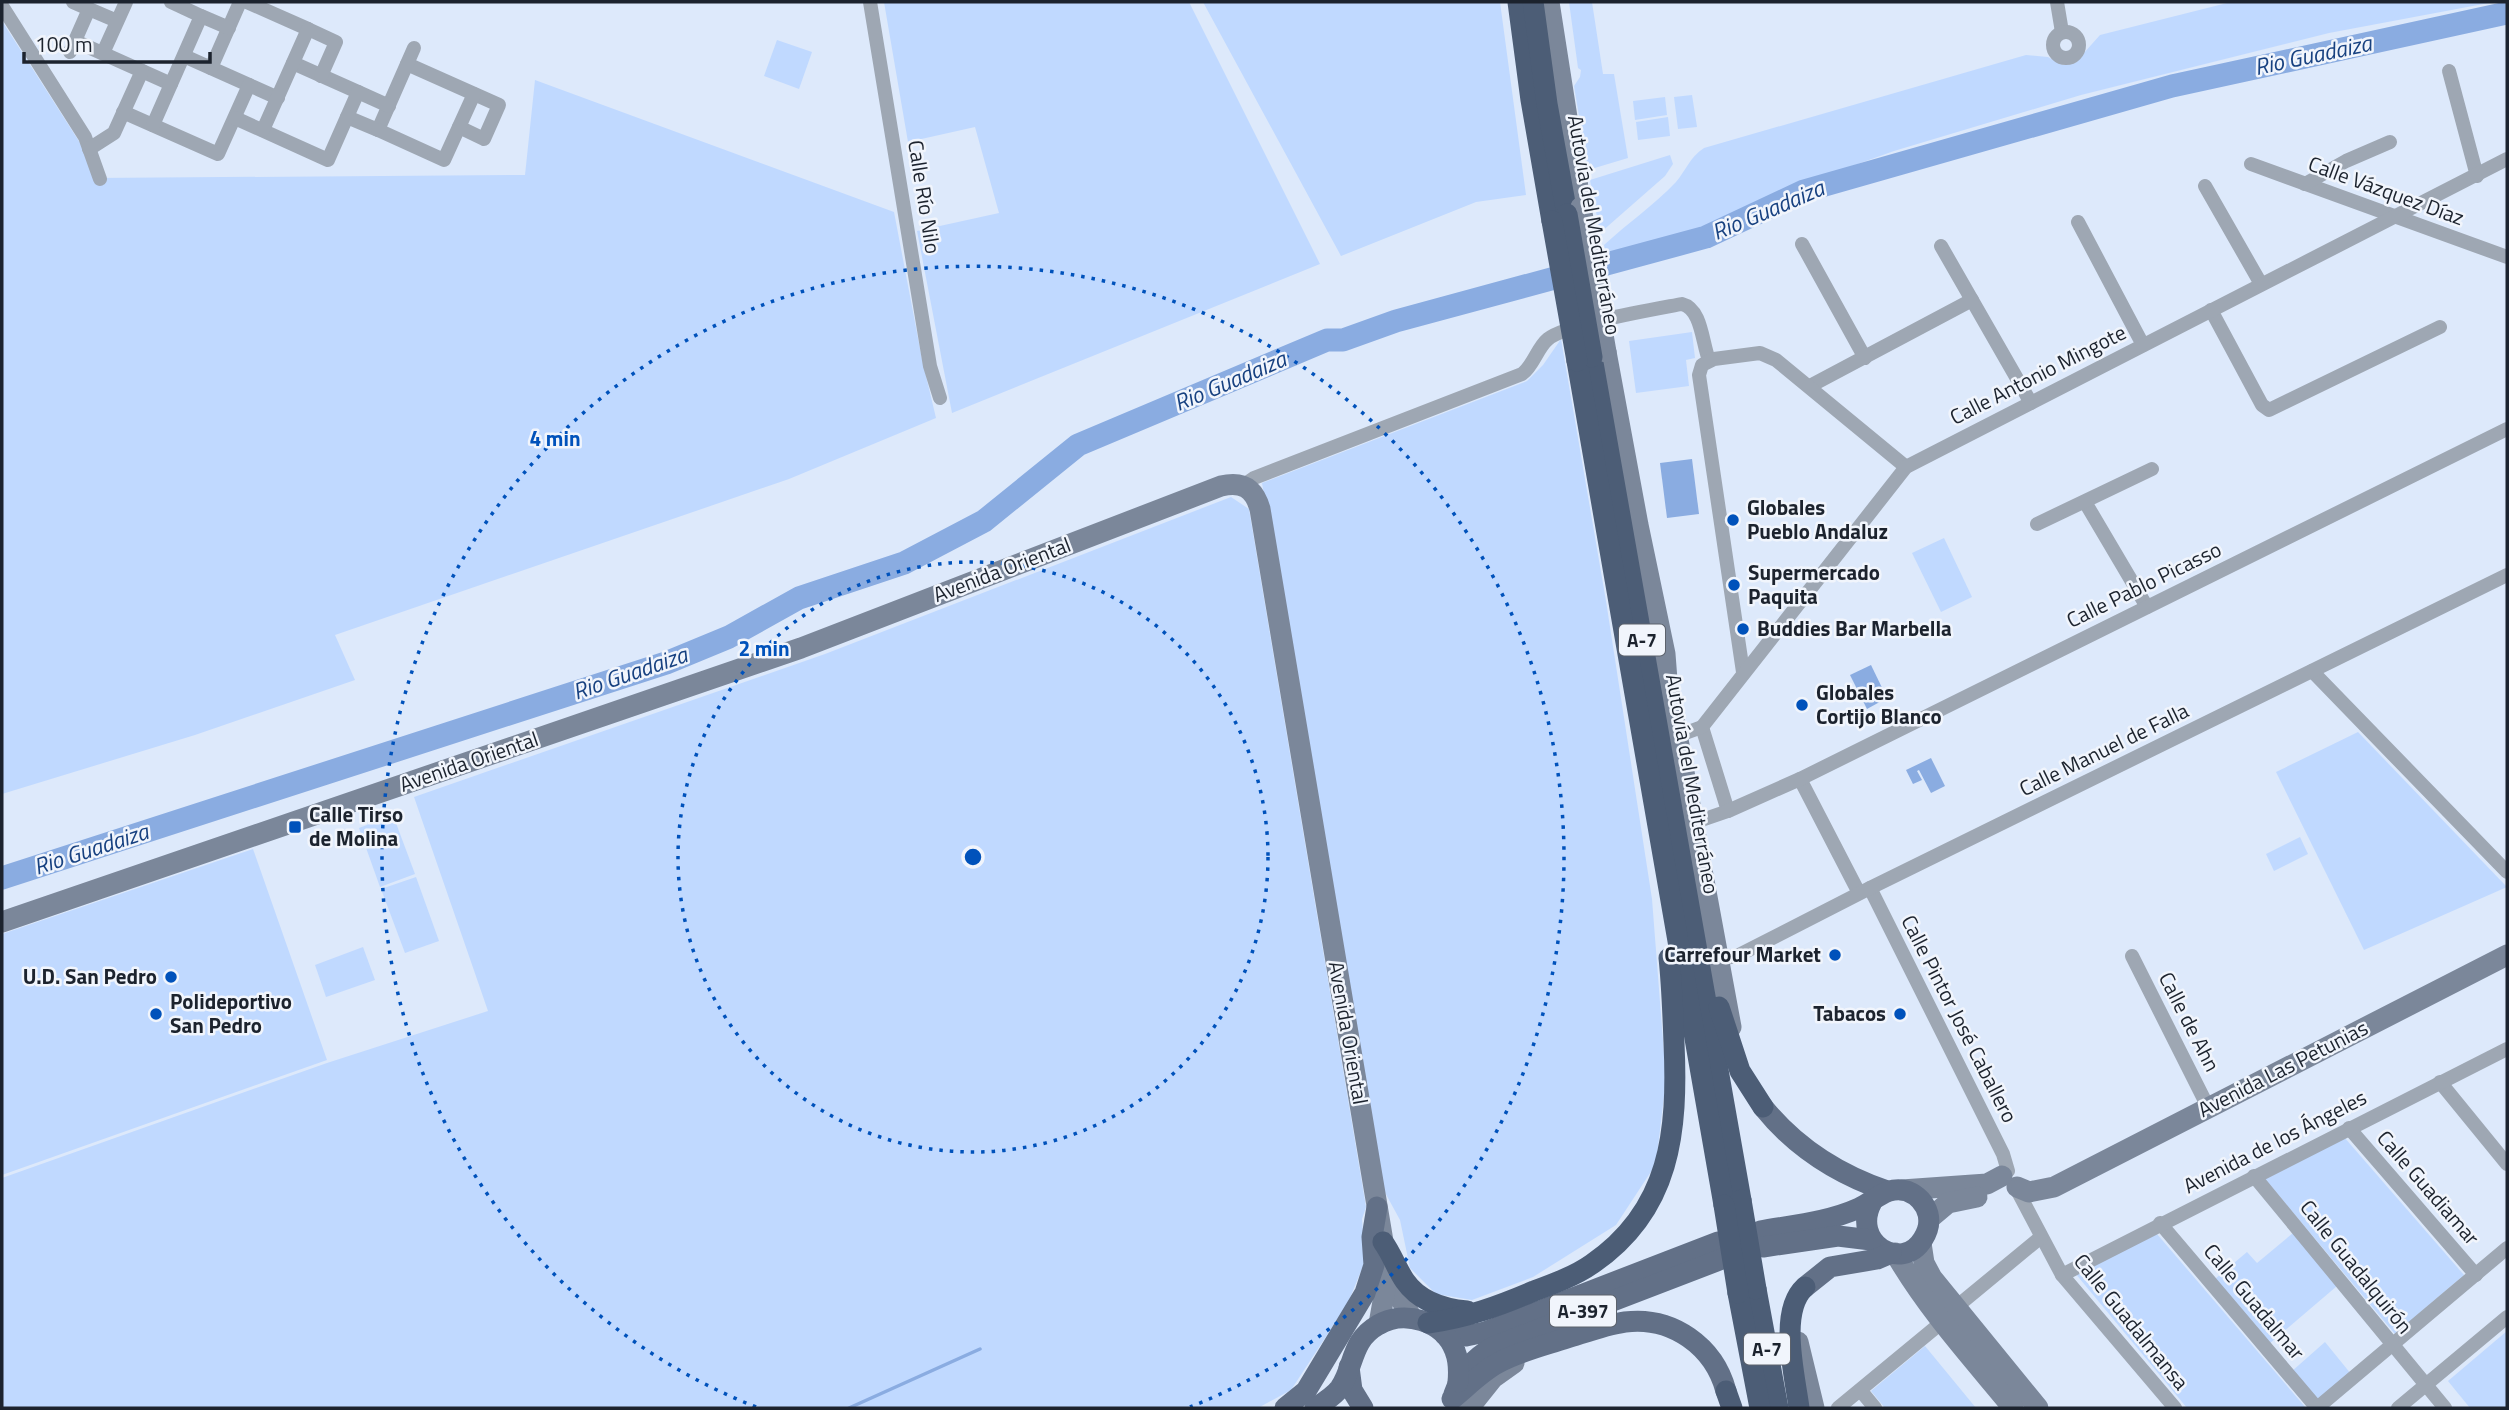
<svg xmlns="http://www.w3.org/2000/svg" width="2509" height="1410" font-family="'Titillium Web',sans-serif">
<rect width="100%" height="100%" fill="#dde9fb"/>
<!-- green -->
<g fill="#c0d9ff">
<polygon points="884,2 1189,2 1320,264 952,413 917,231 999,213 975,127 908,142"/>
<polygon points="1203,2 1500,2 1526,195 1476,202 1341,256"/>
<polygon points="1569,2 1592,2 1603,74 1614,74 1628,158 1588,170 1574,86 1580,77 1581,70 1578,68"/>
<path d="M2231,2h263l-165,31 -248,62 -187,56 -81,29 -65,33 -58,23 -83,22 -3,-13c24,-22 50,-40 72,-63 11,-13 13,-24 28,-34l322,-93 22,2 15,8 12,-2 25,-28z"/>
<polygon points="2,21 82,146 93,178 525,175 535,80 894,212 922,359 936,418 789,479 335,635 355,680 195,735 2,794"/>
<polygon points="777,40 812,52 799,89 764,76"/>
<polygon points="1692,95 1697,127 1678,129 1674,97"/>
<polygon points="1665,97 1667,115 1635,120 1633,101"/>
<polygon points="1668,117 1670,136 1638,140 1636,122"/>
<polygon points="1670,155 1673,164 1665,176 1600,233 1590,180"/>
<polygon points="1692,332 1695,358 1686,360 1689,386 1636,393 1629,341"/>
<polygon points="1561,339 1606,601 1652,899 1666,1079 1656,1164 1616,1225 1533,1277 1472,1300 1436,1294 1410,1268 1400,1220 1382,1187 1262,483 1527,381 1543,365"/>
<polygon points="1231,497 1249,509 1366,1207 1362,1219 1365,1261 1348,1303 1291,1390 1258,1408 2,1408 2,1178 327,1063 488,1011 414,797 825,654"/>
<polygon points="1944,538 1972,597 1941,612 1912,553"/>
<polygon points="2358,732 2507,887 2364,950 2276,772"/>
<polygon points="393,815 415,874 380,887 359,828"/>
<polygon points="2300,837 2308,854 2274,871 2266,854"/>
<polygon points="253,849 327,1060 2,1175 2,934"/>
<polygon points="416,877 439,941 405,953 381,889"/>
<polygon points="363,947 375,980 326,997 315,965"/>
<polygon points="2344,1137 2464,1275 2395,1334 2264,1178"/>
<polygon points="2293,1233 2337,1286 2269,1344 2215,1279 2247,1252 2257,1263"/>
<polygon points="2157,1234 2306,1408 2187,1408 2075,1273"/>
<polygon points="2507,1331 2507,1408 2470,1408 2448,1381"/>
<polygon points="2325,1342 2351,1374 2316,1403 2291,1372"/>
<polygon points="1925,1346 1976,1408 1885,1408 1871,1391"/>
</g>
<!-- water -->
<g fill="#8aace1">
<polygon points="1692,459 1699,514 1667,518 1660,463"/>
<polygon points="1871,665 1887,698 1867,709 1850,675"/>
<polygon points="1931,758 1945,786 1931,793 1919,770 1917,771 1922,780 1913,784 1906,770"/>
</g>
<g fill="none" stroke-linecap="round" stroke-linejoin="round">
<!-- stream -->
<polyline stroke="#8aace1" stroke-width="3.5" points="849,1408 980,1349"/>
<!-- river -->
<polyline stroke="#8aace1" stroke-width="23" points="2,878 666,663 729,637 799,598 904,563 984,521 1078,445 1327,340 1343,340 1396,321 1706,237 1804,191 2172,86 2507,13"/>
<!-- street -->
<g stroke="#9ea7b3" stroke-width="14">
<polyline points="73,2 89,9"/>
<polyline points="171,2 201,16"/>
<polyline points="247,2 308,29"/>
<polyline points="870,2 930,366 940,398"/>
<polyline points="2057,2 2062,32"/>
<polyline points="2,6 85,137 100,179"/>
<circle cx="2066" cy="45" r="13"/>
<polyline points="75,41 171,84"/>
<polyline points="70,52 89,9 117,21"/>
<polyline points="103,53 126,2"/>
<polyline points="184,56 249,85"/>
<polyline points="293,63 358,92"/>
<polyline points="407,64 499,105 484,139 459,127"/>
<polyline points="211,68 240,2"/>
<polyline points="2449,71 2477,176"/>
<polyline points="123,112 218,154 249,85 278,98"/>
<polyline points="347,117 378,130 414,48"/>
<polyline points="235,118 328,160 358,92 389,106"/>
<polyline points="153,125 201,16 229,28"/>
<polyline points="263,130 308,29 336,42 321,76"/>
<polyline points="378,130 444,160 474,94"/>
<polyline points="89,149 114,133 142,71"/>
<polyline points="2251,164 2507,257"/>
<polyline points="2305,184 2346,161 2390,142"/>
<polyline points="2205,186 2261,284"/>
<polyline points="2078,222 2143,345"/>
<polyline points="1802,244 1865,358"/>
<polyline points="1941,246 2031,403"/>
<polyline points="2211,310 2262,405 2269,410 2440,327"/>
<polyline points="1810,386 1972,300"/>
<path d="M1244,485l10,-7 268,-104c12,-9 15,-26 26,-35 18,-15 108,-30 134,-35 20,5 20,39 27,56"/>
<polyline points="2085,502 2147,607"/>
<polyline points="2037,524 2152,469"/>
<polyline points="2312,671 2507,872"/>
<polyline points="1743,672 1699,375 1702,365 1714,359 1760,353 1776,360 1906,467"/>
<polyline points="1702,727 1728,811"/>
<polyline points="1677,736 1702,727 1906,467 2507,159"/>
<polyline points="1800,779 1859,893"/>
<polyline points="1693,823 1728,811 1800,779 2507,429"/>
<polyline points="1870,888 2003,1154 2008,1171"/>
<polyline points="2132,956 2208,1107"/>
<polyline points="1718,959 1737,956 1870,888 2507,575"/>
<polyline points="2440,1082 2507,1164"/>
<polyline points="2349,1128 2476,1275"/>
<polyline points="2254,1176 2445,1408"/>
<polyline points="2016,1188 2062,1275 2175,1408"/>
<polyline points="2160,1223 2317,1408"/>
<polyline points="2062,1275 2507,1049"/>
<polyline points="1955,1308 2041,1237"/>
<polyline points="1861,1391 1875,1408"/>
<polyline points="1838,1408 1941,1323"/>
<polyline points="2317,1408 2507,1248"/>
<polyline points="2398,1408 2507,1317"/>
</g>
<!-- secondary -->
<g stroke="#7b879a" stroke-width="21">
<polyline points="1549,2 1581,207"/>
<polyline points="1606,352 1638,525 1665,654 1667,680 1731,1027"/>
<path d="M2,922l799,-274 420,-162c21,-5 33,2 39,23l128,762 9,22 15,25"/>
<polyline points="2017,1187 2029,1192 2054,1187 2507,955"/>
<polyline points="1902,1190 1987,1184 2002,1176"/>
<polyline points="1929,1219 1948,1203 1977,1197"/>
<polyline points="1921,1243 1924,1263 1932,1278 2038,1408"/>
<path d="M1895,1253c33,57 77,105 118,155"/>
<polyline points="1379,1324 1388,1273"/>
<polyline points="1798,1342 1814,1408"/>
<polyline points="1469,1408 1493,1378 1514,1363"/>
</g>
<!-- primary -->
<g stroke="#627087" stroke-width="21">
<path d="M1763,1107c33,41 74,67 124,84"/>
<path d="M1760,1231c33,-6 68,-9 99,-23 16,-7 28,-23 48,-17 10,4 18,12 21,23 2,8 0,17 -5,25 -21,35 -73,3 -51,-37"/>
<polyline points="1763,1247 1838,1236 1871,1240"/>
<polyline points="1805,1287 1830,1267 1877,1259 1891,1253"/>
<polyline points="1445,1335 1466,1336 1485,1332 1718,1242"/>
<polyline points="1349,1367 1352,1390 1363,1408"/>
<path d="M1454,1394c8,-22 18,-35 39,-47l229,-88"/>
<path d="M1452,1399c15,-12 29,-27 46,-36 20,-11 44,-17 66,-24 20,-6 40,-14 61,-17 47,-6 89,24 101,69"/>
<polyline points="1285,1408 1306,1391 1365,1293 1374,1265 1372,1237 1377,1207"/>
<path d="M1315,1408c8,-5 19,-12 25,-20 15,-22 10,-47 38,-63 26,-16 66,-4 77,26 4,10 4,20 3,31"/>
</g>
<!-- highway -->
<g stroke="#4c5d76" stroke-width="21">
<polyline points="1518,2 1531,100 1552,221"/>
<polyline points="1533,2 1547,104 1567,214"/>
<polyline points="1592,357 1741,1200"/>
<polyline points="1577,361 1724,1205"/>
<polyline points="1719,1007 1740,1071 1763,1107"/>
<path d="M1383,1242c9,12 13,26 22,39 14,20 39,28 62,30"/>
<polyline points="1756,1289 1778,1408"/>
<polyline points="1738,1293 1760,1408"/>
<path d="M1428,1323c38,-5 71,-17 106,-32 19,-7 41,-15 58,-27 79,-54 86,-133 82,-221 -1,-28 -2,-57 -5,-85"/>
<polyline points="1726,1391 1732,1408"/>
<path d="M1799,1408c-4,-32 -21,-97 6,-121"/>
</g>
<!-- secondary-bridge -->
<polyline stroke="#7b879a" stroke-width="21" points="1581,207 1606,352"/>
<!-- highway-bridge -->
<g stroke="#4c5d76" stroke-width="21">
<polyline points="1567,214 1592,357"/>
<polyline points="1552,221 1577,361"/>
<polyline points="1741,1200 1756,1289"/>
<polyline points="1724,1205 1738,1293"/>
</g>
</g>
<!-- distance rings -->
<g fill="none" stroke="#0052bb" stroke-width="3.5" stroke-dasharray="3.5 7">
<circle cx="973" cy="857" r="295"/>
<path d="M756 1407A591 591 0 1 1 1190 1407"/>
</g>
<!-- markers -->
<g fill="#0052bb" stroke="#f1f5fc" stroke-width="2.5">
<circle cx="1733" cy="520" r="7"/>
<circle cx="1734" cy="585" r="7"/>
<circle cx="1743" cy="629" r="7"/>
<circle cx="1802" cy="705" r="7"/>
<rect x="288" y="820" width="14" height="14" rx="3.5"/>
<circle cx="1835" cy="955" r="7"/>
<circle cx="171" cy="977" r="7"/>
<circle cx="156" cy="1014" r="7"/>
<circle cx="1900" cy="1014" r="7"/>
</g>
<g text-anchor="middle" stroke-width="5" stroke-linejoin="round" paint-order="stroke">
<!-- shield labels -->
<g fill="#f1f5fc" stroke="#5c626c" stroke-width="2">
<rect x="1619" y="624.5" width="46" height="31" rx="5"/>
<rect x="1550" y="1295.5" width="66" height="31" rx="5"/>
<rect x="1744" y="1333.5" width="46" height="31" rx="5"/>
</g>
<g font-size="19" font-weight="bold" fill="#1c232e">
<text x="1642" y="647">A-7</text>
<text x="1583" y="1318">A-397</text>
<text x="1767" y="1356">A-7</text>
</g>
<!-- street labels -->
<g font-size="21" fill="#1c232e" stroke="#f1f5fc">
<text transform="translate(2386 191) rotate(20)" y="7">Calle Vázquez Díaz</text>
<text transform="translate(924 197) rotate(81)" y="7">Calle Río Nilo</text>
<text transform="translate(1594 225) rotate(80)" y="7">Autovía del Mediterráneo</text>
<text transform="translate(2038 375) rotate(-27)" y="7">Calle Antonio Mingote</text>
<text transform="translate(1002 570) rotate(-21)" y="7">Avenida Oriental</text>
<text transform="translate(2144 585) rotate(-26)" y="7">Calle Pablo Picasso</text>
<text transform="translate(2104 750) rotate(-26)" y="7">Calle Manuel de Falla</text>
<text transform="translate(469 762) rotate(-19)" y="7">Avenida Oriental</text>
<text transform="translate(1692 784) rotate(80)" y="7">Autovía del Mediterráneo</text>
<text transform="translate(1959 1019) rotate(63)" y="7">Calle Pintor José Caballero</text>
<text transform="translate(2189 1022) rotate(63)" y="7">Calle de Ahn</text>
<text transform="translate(1348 1033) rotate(80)" y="7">Avenida Oriental</text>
<text transform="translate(2283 1069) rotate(-27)" y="7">Avenida Las Petunias</text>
<text transform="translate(2275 1142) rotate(-27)" y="7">Avenida de los Ángeles</text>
<text transform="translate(2428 1188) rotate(49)" y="7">Calle Guadiamar</text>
<text transform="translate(2356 1267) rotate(51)" y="7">Calle Guadalquirón</text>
<text transform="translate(2254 1302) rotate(50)" y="7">Calle Guadalmar</text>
<text transform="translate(2131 1322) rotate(51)" y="7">Calle Guadalmansa</text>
</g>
<!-- poi labels -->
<g font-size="21" font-weight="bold" fill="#1c232e" stroke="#f1f5fc" text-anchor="start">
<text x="1747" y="515">Globales<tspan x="1747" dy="24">Pueblo Andaluz</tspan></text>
<text x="1748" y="580">Supermercado<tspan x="1748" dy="24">Paquita</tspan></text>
<text x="1757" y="636">Buddies Bar Marbella</text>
<text x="1816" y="700">Globales<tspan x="1816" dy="24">Cortijo Blanco</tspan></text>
<text x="309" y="822">Calle Tirso<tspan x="309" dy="24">de Molina</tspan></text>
<text x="1821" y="962" text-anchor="end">Carrefour Market</text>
<text x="157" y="984" text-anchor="end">U.D. San Pedro</text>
<text x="170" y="1009">Polideportivo<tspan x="170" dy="24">San Pedro</tspan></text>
<text x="1886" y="1021" text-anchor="end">Tabacos</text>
</g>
<!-- water labels -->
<g font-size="23" font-style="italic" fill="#174180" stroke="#f1f5fc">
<text transform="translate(2313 55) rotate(-12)" y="8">Rio Guadaiza</text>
<text transform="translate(1768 210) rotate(-23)" y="8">Rio Guadaiza</text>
<text transform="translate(1230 381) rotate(-23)" y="8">Rio Guadaiza</text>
<text transform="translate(630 673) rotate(-19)" y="8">Rio Guadaiza</text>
<text transform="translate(91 849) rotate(-18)" y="8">Rio Guadaiza</text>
</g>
</g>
<circle cx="973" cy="857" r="10" fill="#0052bb" stroke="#f1f5fc" stroke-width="3.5"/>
<g font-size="21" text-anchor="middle" font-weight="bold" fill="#0052bb" stroke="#f1f5fc" stroke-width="5" stroke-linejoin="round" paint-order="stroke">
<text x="555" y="446">4 min</text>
<text x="764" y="656">2 min</text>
</g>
<!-- border -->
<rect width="2509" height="1410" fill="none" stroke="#1c232e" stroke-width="7"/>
<!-- scale -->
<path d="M24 52v10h186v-10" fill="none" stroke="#1c232e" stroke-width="3.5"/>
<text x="35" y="52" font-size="21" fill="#1c232e" stroke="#f1f5fc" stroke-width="5" paint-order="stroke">100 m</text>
</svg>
